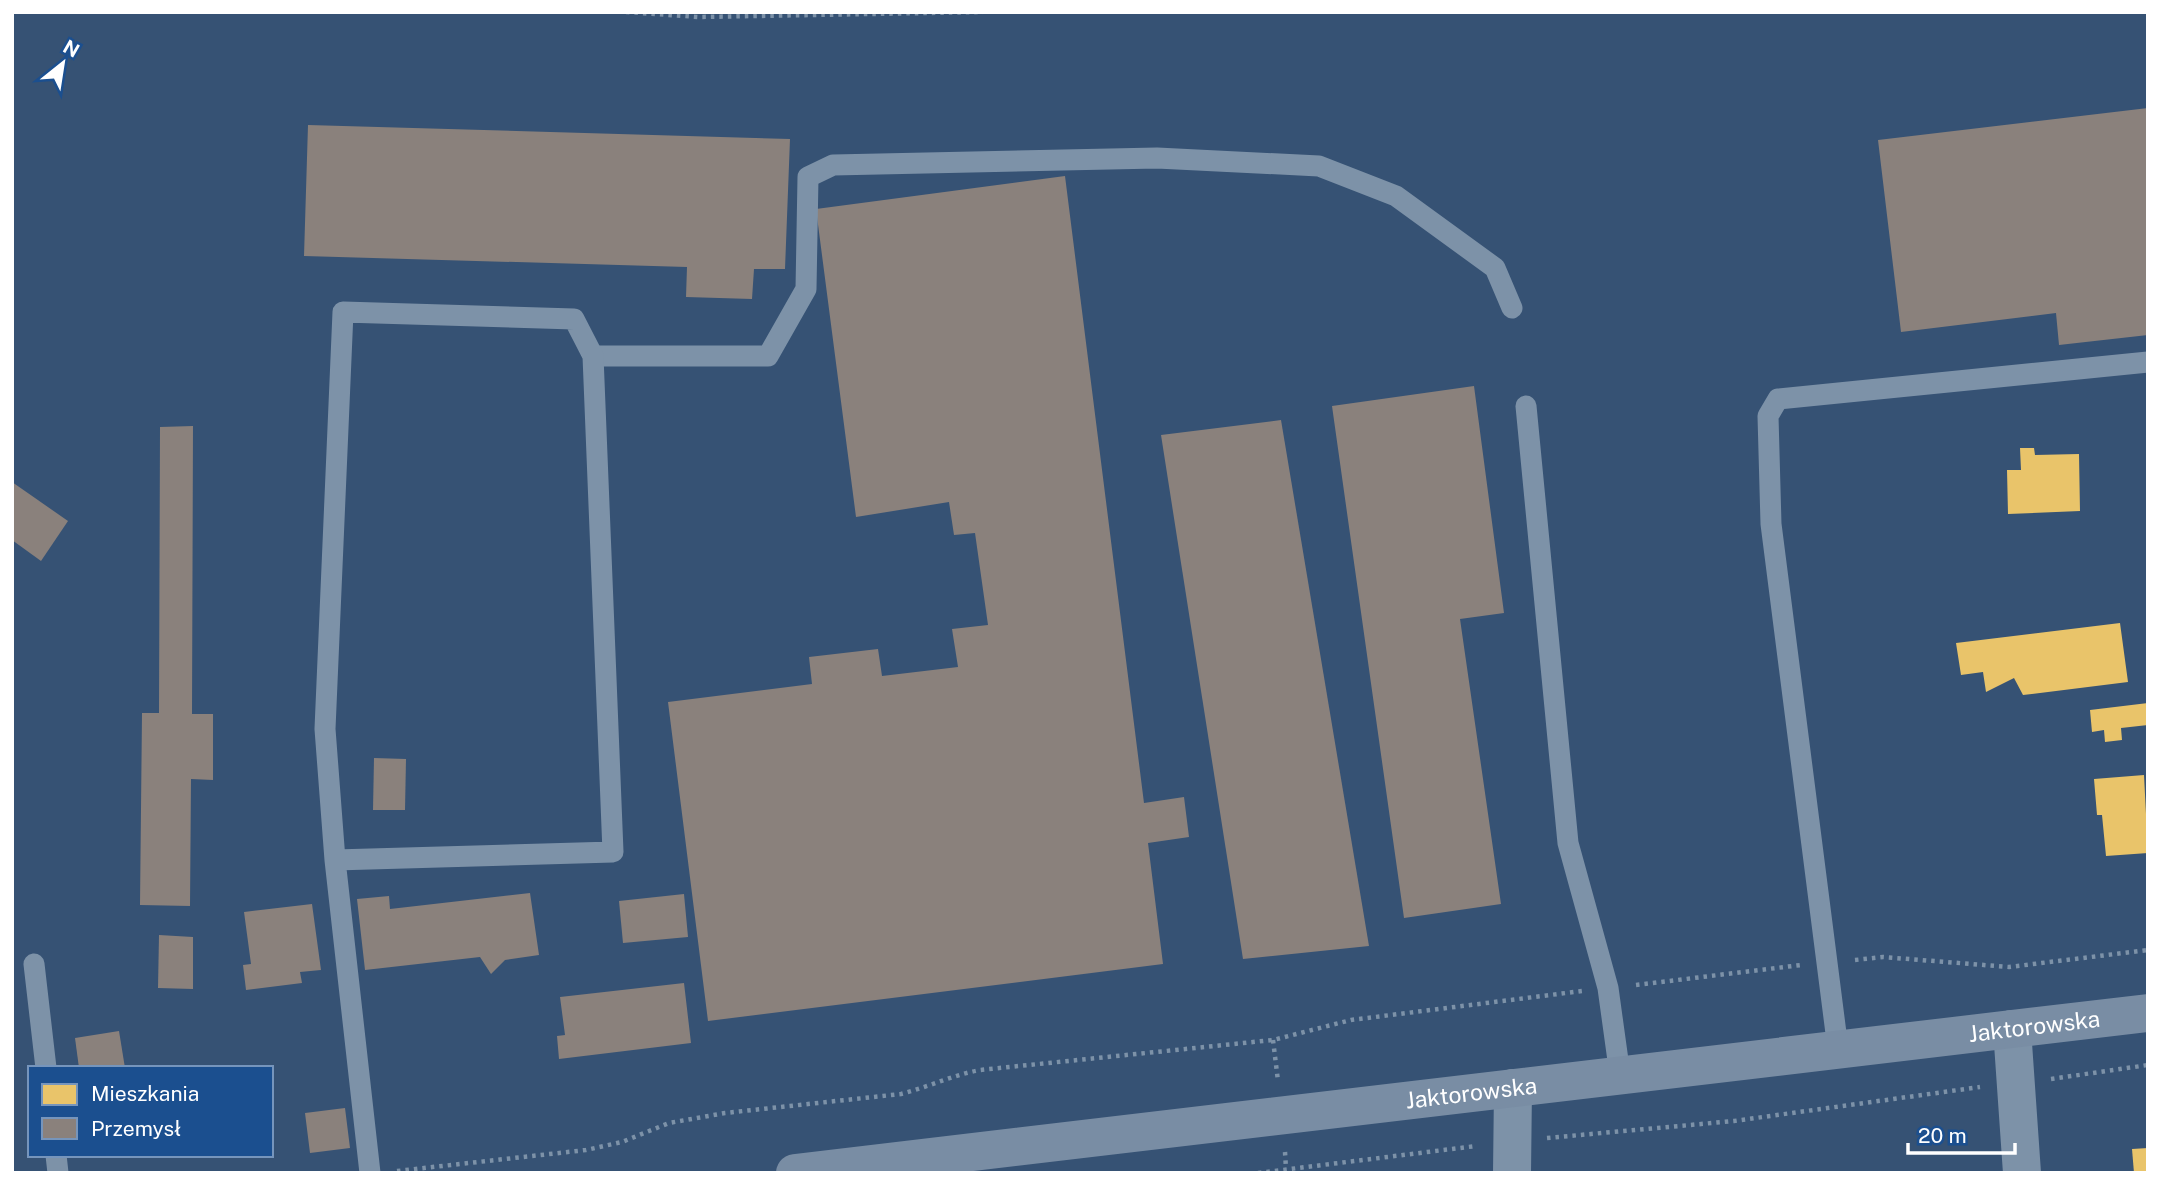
<svg xmlns="http://www.w3.org/2000/svg" width="2160" height="1185" font-family="'Public Sans',sans-serif">
<rect width="100%" height="100%" fill="#365274"/>
<!-- homes -->
<g fill="#e9c46a">
<polygon points="2020,448 2034,448 2035,455 2079,454 2080,511 2008,514 2007,470 2021,470"/>
<polygon points="2120,623 2128,682 2023,695 2014,678 1986,692 1983,672 1961,675 1956,643"/>
<polygon points="2148,703 2148,725 2121,728 2122,740 2105,742 2104,730 2092,732 2090,710"/>
<polygon points="2144,775 2148,853 2106,856 2102,815 2097,815 2094,779"/>
<polygon points="2148,1148 2148,1173 2134,1173 2132,1149"/>
</g>
<!-- industry -->
<g fill="#8a817c">
<polygon points="2148,108 2148,335 2059,345 2056,313 1901,332 1878,140"/>
<polygon points="308,125 790,139 785,269 754,269 752,299 686,297 687,267 304,256"/>
<polygon points="1065,176 1144,803 1184,797 1189,837 1148,843 1163,964 708,1021 668,702 812,684 809,657 878,649 882,676 958,667 952,629 988,625 975,533 954,535 949,502 856,517 816,209"/>
<polygon points="1474,386 1504,613 1460,619 1501,904 1404,918 1332,406"/>
<polygon points="1281,420 1369,946 1243,959 1161,435"/>
<polygon points="193,426 192,714 213,714 213,780 191,779 190,906 140,905 142,713 159,713 160,427"/>
<polygon points="12,482 68,521 41,561 12,540"/>
<polygon points="374,758 406,759 405,810 373,810"/>
<polygon points="530,893 539,955 505,960 491,974 480,957 365,970 357,899 389,896 390,909"/>
<polygon points="684,894 688,937 623,943 619,901"/>
<polygon points="312,904 321,970 300,972 302,983 246,990 243,965 251,964 244,912"/>
<polygon points="159,935 193,937 193,989 158,988"/>
<polygon points="684,983 691,1043 559,1059 557,1036 565,1035 560,997"/>
<polygon points="119,1031 125,1068 79,1068 75,1038"/>
<polygon points="345,1108 350,1148 310,1153 305,1113"/>
</g>
<g fill="none" stroke-linecap="round" stroke-linejoin="round">
<!-- path -->
<g stroke="#7d92a8" stroke-width="4.5" stroke-dasharray="3.5 5" stroke-linecap="butt">
<polyline points="626,12 698,17 983,12"/>
<polyline points="1855,960 1883,957 2009,967 2148,950"/>
<polyline points="1636,985 1801,965"/>
<polyline points="1273,1040 1278,1081"/>
<polyline points="2051,1079 2148,1065"/>
<polyline points="1547,1138 1734,1121 1980,1087"/>
<polyline points="1285,1152 1286,1169"/>
<path d="M397,1171l189,-21 36,-8 47,-19 56,-10 176,-19c27,-7 52,-19 79,-24l293,-30 78,-20 231,-29"/>
<polyline points="1258,1173 1476,1146"/>
</g>
<!-- lane -->
<g stroke="#7d92a8" stroke-width="21">
<polyline points="593,356 768,356 806,289 808,177 833,165 1157,158 1319,166 1396,196 1495,268 1512,308"/>
<polyline points="1526,406 1568,843 1608,988 1620,1075"/>
<polyline points="335,860 325,729 343,312 574,319 593,356 613,852 335,860 370,1173"/>
<polyline points="34,964 46,1068"/>
<polyline points="1838,1049 1771,524 1768,416 1778,399 2148,362"/>
<polyline points="56,1155 58,1173"/>
</g>
<!-- street -->
<g stroke="#7d92a8" stroke-width="38">
<polyline points="2012,1029 2022,1173"/>
<polyline points="1512,1173 1513,1088"/>
</g>
<!-- secondary -->
<path stroke="#798da4" stroke-width="38" id="s1" d="M795,1173l1353,-160"/>
</g>
<g text-anchor="middle" stroke-width="7" stroke-linejoin="round" paint-order="stroke">
<!-- street labels -->
<g font-size="23" fill="#fff" stroke="#1b4f8f">
<text dy="8" stroke="none"><textPath href="#s1" startOffset="1248">Jaktorowska</textPath></text>
<text dy="8" stroke="none"><textPath href="#s1" startOffset="681">Jaktorowska</textPath></text>
</g>
</g>
<!-- border -->
<rect width="2160" height="1185" fill="none" stroke="#ffffff" stroke-width="28"/>
<!-- legend -->
<rect x="28" y="1066" width="245" height="91" fill="#1b4f8f" stroke="#7695bc" stroke-width="2"/>
<rect x="42" y="1084" width="35" height="21" fill="#e9c46a" stroke="#7695bc" stroke-width="2"/>
<text x="91" y="1101" font-size="21" fill="#ffffff">Mieszkania</text>
<rect x="42" y="1118" width="35" height="21" fill="#8a817c" stroke="#7695bc" stroke-width="2"/>
<text x="91" y="1136" font-size="21" fill="#ffffff">Przemysł</text>
<!-- north arrow -->
<g transform="translate(63 63) rotate(30)" stroke="#1b4f8f" stroke-width="5" paint-order="stroke">
<path d="M0-5L12 26L0 18L-12 26Z" fill="#ffffff"/>
<text y="-10" font-size="19" font-weight="bold" text-anchor="middle" fill="#ffffff">N</text>
</g>
<!-- scale -->
<path d="M1908 1143v10h107v-10" fill="none" stroke="#ffffff" stroke-width="3.5"/>
<text x="1918" y="1143" font-size="21" fill="#ffffff" stroke="#1b4f8f" stroke-width="5" paint-order="stroke">20 m</text>
</svg>
